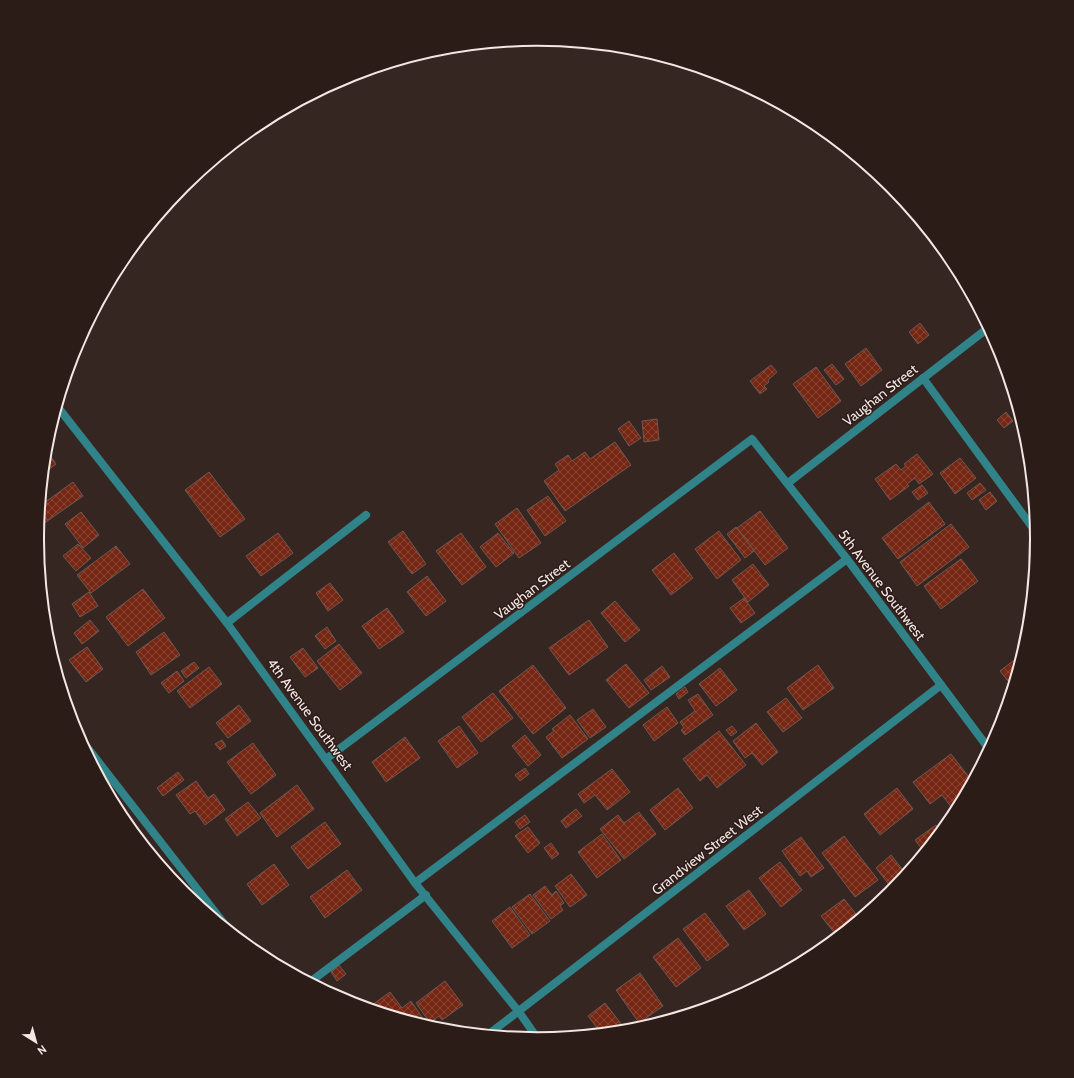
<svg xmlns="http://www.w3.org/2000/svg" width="1074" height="1078" font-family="Cabin,sans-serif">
<defs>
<pattern id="building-cross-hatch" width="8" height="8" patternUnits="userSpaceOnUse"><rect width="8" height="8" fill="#752713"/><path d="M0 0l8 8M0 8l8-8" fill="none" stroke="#894635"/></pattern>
</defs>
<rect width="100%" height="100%" fill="#362621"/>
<!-- building -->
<g fill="url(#building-cross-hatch)" stroke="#6c5954">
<polygon points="920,323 929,335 918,344 909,332"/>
<polygon points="866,348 882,370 861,386 845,364"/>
<polygon points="832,364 844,379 836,385 824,370"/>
<polygon points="771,365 777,372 768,380 769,382 764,386 767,389 760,394 750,381"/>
<polygon points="816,367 841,401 818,418 793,384"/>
<polygon points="1006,412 1013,421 1004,428 997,420"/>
<polygon points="657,419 659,440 644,442 642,421"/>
<polygon points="629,421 641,438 629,446 618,429"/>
<polygon points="615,442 631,465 565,511 544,481 559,470 555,464 568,455 572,461 585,452 590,459"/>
<polygon points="46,450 56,464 43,474"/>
<polygon points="917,454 933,474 919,484 915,478 907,484 909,486 890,500 875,479 896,464 901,470 906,466 904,464"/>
<polygon points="960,458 976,478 955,494 940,473"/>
<polygon points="209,472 245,519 220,537 185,490"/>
<polygon points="73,482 83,496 43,524 39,518 40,506"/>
<polygon points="980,483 986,490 972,500 967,493"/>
<polygon points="922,485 928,493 918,500 912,492"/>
<polygon points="990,492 997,501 986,510 979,500"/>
<polygon points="548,496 566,521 545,536 527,510"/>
<polygon points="929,502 945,524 898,559 882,538"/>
<polygon points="517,508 541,543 519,558 495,524"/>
<polygon points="760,511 788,548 765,565 737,528"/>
<polygon points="81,512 99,535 83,548 65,524"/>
<polygon points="951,524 969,547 917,586 900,562"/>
<polygon points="736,527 754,551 745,558 727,534"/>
<polygon points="403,531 426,564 412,574 388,542"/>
<polygon points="719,531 741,560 717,579 695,549"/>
<polygon points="278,533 293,553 261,576 246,556"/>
<polygon points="461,533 486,567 462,585 436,551"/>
<polygon points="498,533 514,553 496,567 480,547"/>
<polygon points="78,544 91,558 76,571 63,556"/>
<polygon points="116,546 130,564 91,593 77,575"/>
<polygon points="674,553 693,578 671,595 652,570"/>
<polygon points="961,559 978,581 941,609 924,586"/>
<polygon points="753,564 769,585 748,602 732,580"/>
<polygon points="427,576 446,601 426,616 407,592"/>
<polygon points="330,583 343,600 328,611 316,593"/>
<polygon points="143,589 165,618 128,646 106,617"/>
<polygon points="89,592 98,606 80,617 72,604"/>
<polygon points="744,598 755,613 741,623 730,608"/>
<polygon points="615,601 640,630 625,642 601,613"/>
<polygon points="387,608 404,632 379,649 362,626"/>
<polygon points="90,620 99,631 82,644 74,633"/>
<polygon points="589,620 608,647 569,675 549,648"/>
<polygon points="327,627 336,641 325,649 315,636"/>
<polygon points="164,632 180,655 151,675 136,652"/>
<polygon points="339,644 362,673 340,690 317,661"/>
<polygon points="87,647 103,669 86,682 69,660"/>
<polygon points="303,648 318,668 305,677 290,657"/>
<polygon points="1022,654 1012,686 1000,671"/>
<polygon points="194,662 199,668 186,678 181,671"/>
<polygon points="626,664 649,693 629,708 606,680"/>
<polygon points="533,665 566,708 533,734 499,691"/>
<polygon points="818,665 834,688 803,710 787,688"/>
<polygon points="662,666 670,677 651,690 644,680"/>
<polygon points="209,667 222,684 190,708 177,691"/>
<polygon points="720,668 737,690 716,706 699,684"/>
<polygon points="177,671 184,681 169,693 161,683"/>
<polygon points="685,687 688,692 679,699 676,694"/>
<polygon points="493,693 513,718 481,742 462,717"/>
<polygon points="698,694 713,715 685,735 681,730 684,728 680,722 695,711 688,700"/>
<polygon points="786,698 802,718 783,732 767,712"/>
<polygon points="239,705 251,721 228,738 216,723"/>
<polygon points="667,707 678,723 654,741 643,725"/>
<polygon points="593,709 606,727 590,738 577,720"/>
<polygon points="570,715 588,739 562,758 546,737 554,731 552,729"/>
<polygon points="756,723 778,752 762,765 752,753 745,758 733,741"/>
<polygon points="459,726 478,753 457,768 438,741"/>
<polygon points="732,726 737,732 731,736 726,730"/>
<polygon points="719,731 746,765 717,788 707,775 700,781 683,759"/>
<polygon points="525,735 541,755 528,766 512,746"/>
<polygon points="405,737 420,758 386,782 372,762"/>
<polygon points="222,740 226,746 220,750 215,744"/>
<polygon points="253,743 276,775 251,794 227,762"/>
<polygon points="951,754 972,781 955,812 942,795 930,804 913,782"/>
<polygon points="525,768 529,774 520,781 515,775"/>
<polygon points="612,769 630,792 607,810 595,795 584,803 578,794"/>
<polygon points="178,772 184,780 163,796 157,788"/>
<polygon points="196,781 208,798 214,794 225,810 205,825 195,811 190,814 176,795"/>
<polygon points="297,785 314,809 277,837 260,813"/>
<polygon points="678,788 693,808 665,830 650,810"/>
<polygon points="897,788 913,809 880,835 864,814"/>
<polygon points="248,802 261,818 237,836 225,819"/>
<polygon points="576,809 582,816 566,828 561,821"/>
<polygon points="639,812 656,834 624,859 600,829 618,815 624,823"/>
<polygon points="525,815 530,822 520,829 515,822"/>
<polygon points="325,822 341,844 308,869 291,847"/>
<polygon points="936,825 941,832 924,852 915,840"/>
<polygon points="528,827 540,843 528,853 515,836"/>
<polygon points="602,834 621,860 597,878 578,852"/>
<polygon points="844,836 878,880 855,897 822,853"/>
<polygon points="801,837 824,868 811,877 807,871 800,876 782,851"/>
<polygon points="551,843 559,854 552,859 544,848"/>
<polygon points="891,855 906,874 891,887 876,868"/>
<polygon points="780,862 802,890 781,907 759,878"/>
<polygon points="274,864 289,885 262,905 247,884"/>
<polygon points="347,870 362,890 325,918 310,897"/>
<polygon points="571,874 587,895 570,907 555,886"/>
<polygon points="545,886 552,895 556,891 564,903 560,906 563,910 551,919 533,895"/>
<polygon points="749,890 766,914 744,930 726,906"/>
<polygon points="530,894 550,921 532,934 512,907"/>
<polygon points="844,899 859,918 837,936 821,916"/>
<polygon points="510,907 530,935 512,948 492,921"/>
<polygon points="705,913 729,945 707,961 683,929"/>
<polygon points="678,938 701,968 676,987 653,957"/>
<polygon points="339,965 346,974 337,981 331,972"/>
<polygon points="640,973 663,1006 639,1023 616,990"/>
<polygon points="445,981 463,1005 442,1020 439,1016 430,1023 416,1003"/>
<polygon points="390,992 402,1008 411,1001 422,1017 415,1022 368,1008"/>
<polygon points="605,1003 625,1029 623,1031 601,1033 588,1016"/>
</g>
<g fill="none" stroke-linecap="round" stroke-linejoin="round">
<!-- service -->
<g stroke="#31838a" stroke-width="8">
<polyline points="923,378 1035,531"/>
<polyline points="227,623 366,515"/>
<polyline points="76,733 229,930"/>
<polyline points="415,883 847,559"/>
<polyline points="310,982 426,895"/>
</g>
<!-- minor -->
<g stroke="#31838a" stroke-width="8">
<polyline points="57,406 227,623 415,883 519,1012 538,1039"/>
<polyline points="788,483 988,328"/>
<polyline points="326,759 752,439 847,559 989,749"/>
<polyline points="489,1034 941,685"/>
</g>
</g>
<g text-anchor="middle" stroke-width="3" stroke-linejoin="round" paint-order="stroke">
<!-- street labels -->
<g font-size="14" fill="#f3e7e4" stroke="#2c1c18">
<text transform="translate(880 395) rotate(-38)" y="5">Vaughan Street</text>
<text transform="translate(882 585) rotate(53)" y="5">5th Avenue Southwest</text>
<text transform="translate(532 589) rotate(-37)" y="5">Vaughan Street</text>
<text transform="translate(310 714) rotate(54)" y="5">4th Avenue Southwest</text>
<text transform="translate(707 850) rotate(-38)" y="5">Grandview Street West</text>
</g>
</g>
<!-- crop -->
<path d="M0 0H1074V1078H0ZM44 539a493 493 0 1 1 986 0a493 493 0 1 1-986 0Z" fill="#2c1c18" fill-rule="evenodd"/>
<path fill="none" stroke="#f3e7e4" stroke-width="2" d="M44 539a493 493 0 1 1 986 0a493 493 0 1 1-986 0Z"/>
<!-- north arrow -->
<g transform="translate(36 1042) rotate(143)" stroke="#2c1c18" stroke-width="3" paint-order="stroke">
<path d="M0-3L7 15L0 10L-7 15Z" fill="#f3e7e4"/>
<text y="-6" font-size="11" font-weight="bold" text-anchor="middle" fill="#f3e7e4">N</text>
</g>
</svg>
